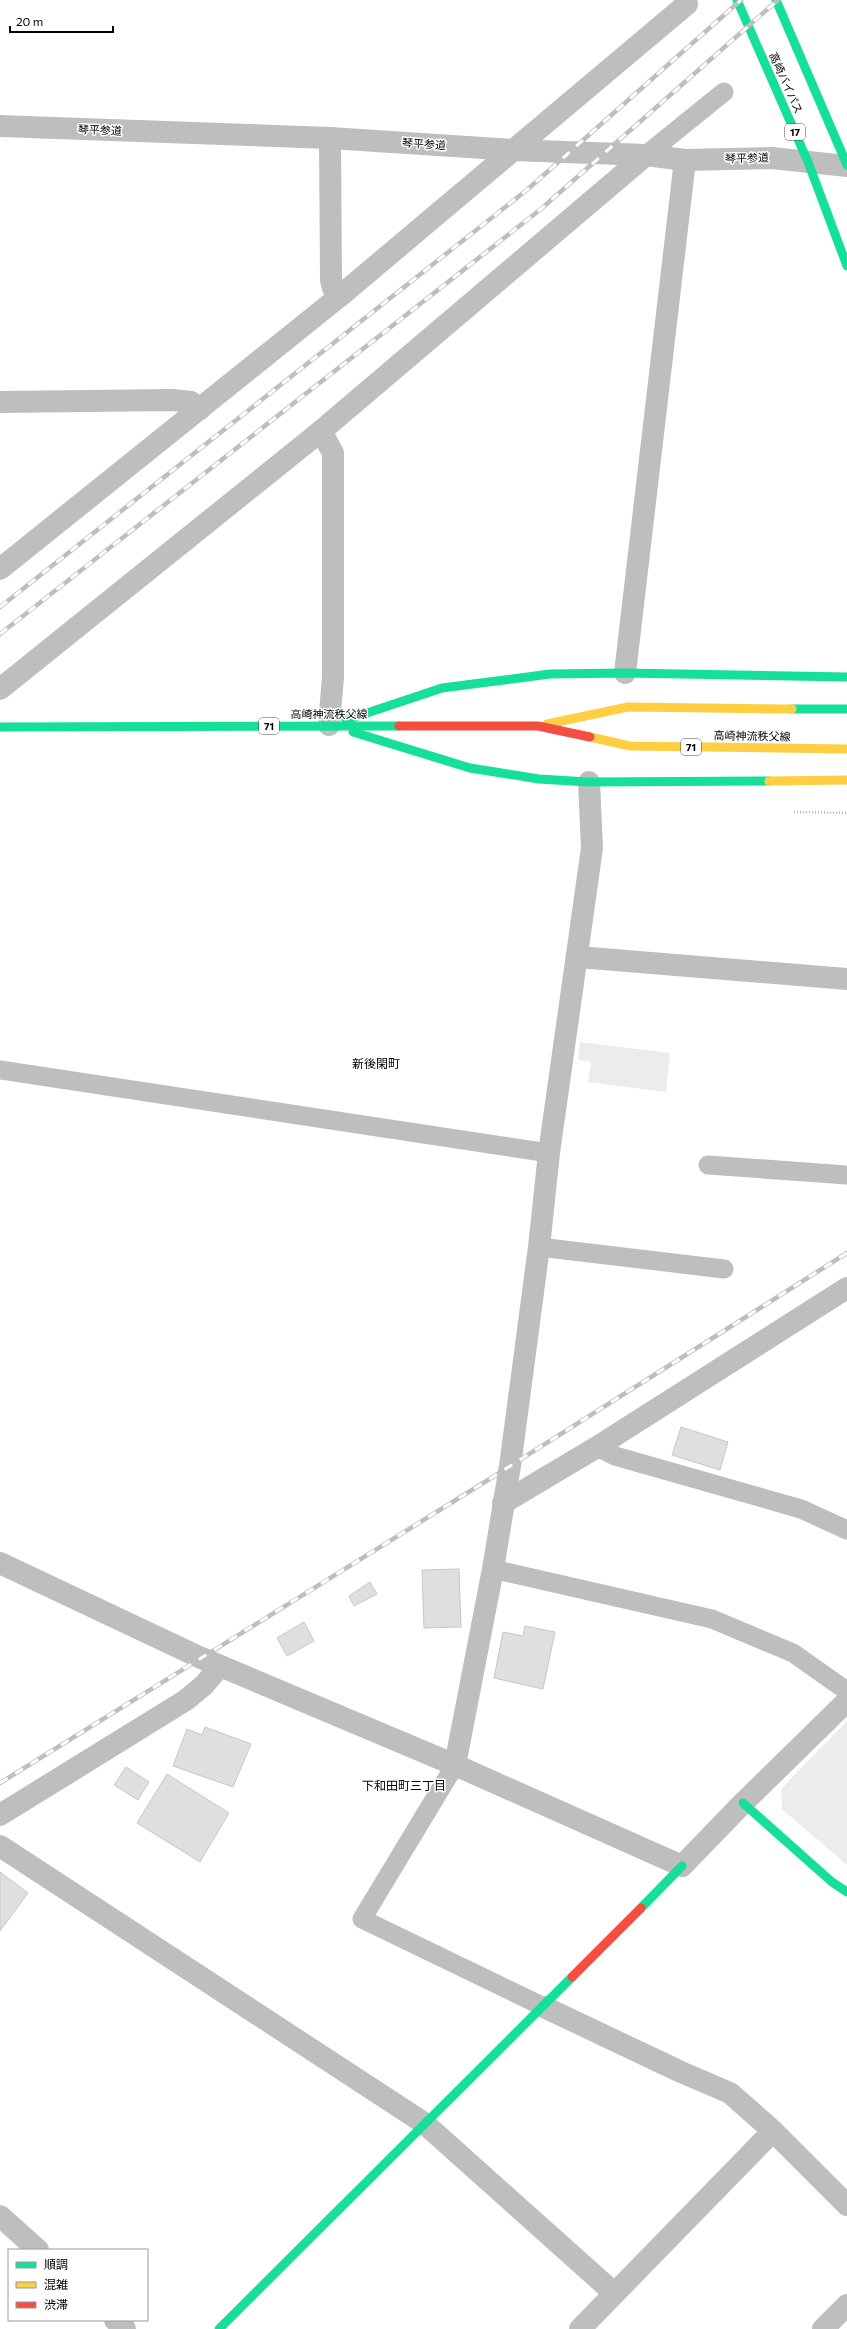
<svg xmlns="http://www.w3.org/2000/svg" width="847" height="2329" font-family="Commissioner,'Noto Sans JP',sans-serif">
<rect width="100%" height="100%" fill="#fff"/>
<!-- green -->
<g fill="#ececec">
<polygon points="580,1042 670,1053 666,1092 588,1082 591,1062 578,1060"/>
<polygon points="847,1721 847,1865 782,1809 781,1789"/>
</g>
<!-- building -->
<g fill="#dfdfdf" stroke="#c7c7c7">
<polygon points="681,1427 728,1442 720,1470 672,1455"/>
<polygon points="459,1569 461,1627 424,1628 422,1570"/>
<polygon points="370,1582 377,1594 354,1606 349,1596"/>
<polygon points="304,1622 314,1641 287,1656 277,1638"/>
<polygon points="525,1626 555,1632 543,1689 494,1678 503,1632 523,1636"/>
<polygon points="205,1727 251,1744 233,1787 173,1766 187,1729 202,1735"/>
<polygon points="126,1767 149,1782 138,1800 114,1785"/>
<polygon points="167,1774 229,1813 200,1862 137,1823"/>
<polygon points="0,1872 28,1893 0,1931"/>
</g>
<g fill="none" stroke-linecap="round" stroke-linejoin="round">
<!-- path -->
<polyline stroke="#b9b9b9" stroke-width="2.5" stroke-dasharray="1 2" stroke-linecap="butt" points="794,812 847,813"/>
<!-- lane -->
<g stroke="#bebebe" stroke-width="19">
<polyline points="646,155 724,92"/>
<polyline points="0,1070 549,1153"/>
<polyline points="708,1165 847,1175"/>
<polyline points="539,1247 724,1269"/>
<polyline points="597,1447 615,1456 801,1509 847,1530"/>
<polyline points="493,1569 712,1619 793,1653 847,1691"/>
<polyline points="455,1765 362,1919 544,2007"/>
</g>
<!-- street -->
<g stroke="#bebebe" stroke-width="22">
<polyline points="0,126 330,138 513,150 646,155 685,160 772,158 847,166"/>
<polyline points="330,138 331,280 333,288 340,296"/>
<polyline points="0,402 172,400 191,402 200,409"/>
<polyline points="321,431 333,453 333,677 329,725"/>
<polyline points="0,569 340,296 687,4"/>
<polyline points="625,673 685,160"/>
<polyline points="0,689 321,431 646,155"/>
<polyline points="578,957 847,979"/>
<polyline points="503,1503 597,1447 847,1288"/>
<polyline points="0,1563 199,1657 455,1765 682,1866 743,1803 847,1701"/>
<polyline points="455,1765 493,1569 510,1466 539,1247 549,1153 592,848 589,782"/>
<polyline points="0,1815 186,1700 204,1685 220,1666"/>
<polyline points="0,1846 424,2123 614,2293"/>
<polyline points="544,2007 681,2072 730,2093 773,2131 847,2205"/>
<polyline points="0,2216 38,2250"/>
<polyline points="115,2320 125,2329"/>
<polyline points="580,2329 773,2131"/>
<polyline points="823,2329 847,2305"/>
</g>
<!-- fast -->
<g stroke="#16e098" stroke-width="9">
<polyline points="737,0 808,162 847,266"/>
<polyline points="776,0 847,165"/>
<polyline points="792,709 847,709"/>
<polyline points="346,720 442,688 550,674 625,673 847,677"/>
<polyline points="0,727 399,726"/>
<polyline points="353,732 470,768 539,779 589,782 769,781"/>
<polyline points="743,1803 832,1882 847,1892"/>
<polyline points="641,1908 682,1866"/>
<polyline points="219,2329 572,1977"/>
</g>
<!-- slow -->
<g stroke="#ffcf43" stroke-width="9">
<polyline points="547,724 628,707 792,709"/>
<polyline points="590,737 630,746 847,749"/>
<polyline points="769,781 847,780"/>
</g>
<!-- jam -->
<g stroke="#f24e42" stroke-width="9">
<polyline points="399,726 538,726 590,737"/>
<polyline points="572,1977 641,1908"/>
</g>
<!-- rail casing -->
<g stroke="#bebebe" stroke-width="4.5">
<g id="rail">
<polyline points="0,607 528,189 741,0"/>
<polyline points="0,634 541,209 778,0"/>
<polyline points="0,1783 488,1480 847,1253"/>
</g>
</g>
<!-- rail -->
<use href="#rail" stroke="#fff" stroke-width="3" stroke-dasharray="9" stroke-linecap="butt"/>
</g>
<g text-anchor="middle" stroke-width="3" stroke-linejoin="round" paint-order="stroke">
<!-- shield labels -->
<g fill="#fff" stroke="#4c4c4c" stroke-width="1">
<rect x="785" y="124" width="20" height="16" rx="3"/>
<rect x="259" y="718" width="20" height="16" rx="3"/>
<rect x="681" y="739" width="20" height="16" rx="3"/>
</g>
<g font-size="10" font-weight="bold" fill="#000">
<text x="795" y="136">17</text>
<text x="269" y="730">71</text>
<text x="691" y="751">71</text>
</g>
<!-- street labels -->
<g font-size="11" fill="#000" stroke="#fff">
<text transform="translate(786 83) rotate(66)" y="4">高崎バイパス</text>
<text transform="translate(100 130) rotate(2)" y="4">琴平参道</text>
<text transform="translate(424 144) rotate(4)" y="4">琴平参道</text>
<text transform="translate(747 158) rotate(-1)" y="4">琴平参道</text>
<text x="329" y="718">高崎神流秩父線</text>
<text transform="translate(752 736) rotate(1)" y="4">高崎神流秩父線</text>
</g>
<!-- neighbourhood labels -->
<g font-size="12" fill="#000" stroke="#fff">
<text x="376" y="1068">新後閑町</text>
<text x="404" y="1790">下和田町三丁目</text>
</g>
</g>
<!-- legend -->
<rect x="8" y="2249" width="140" height="72" fill="#ffffff" stroke="#999999"/>
<rect x="16" y="2262" width="20" height="6" fill="#16e098" stroke="#999999"/>
<text x="44" y="2269" font-size="12" fill="#000000">順調</text>
<rect x="16" y="2282" width="20" height="6" fill="#ffcf43" stroke="#999999"/>
<text x="44" y="2289" font-size="12" fill="#000000">混雑</text>
<rect x="16" y="2302" width="20" height="6" fill="#f24e42" stroke="#999999"/>
<text x="44" y="2309" font-size="12" fill="#000000">渋滞</text>
<!-- scale -->
<path d="M10 26v6h103v-6" fill="none" stroke="#000000" stroke-width="2"/>
<text x="16" y="26" font-size="12" fill="#000000" stroke="#ffffff" stroke-width="3" paint-order="stroke">20 m</text>
</svg>
